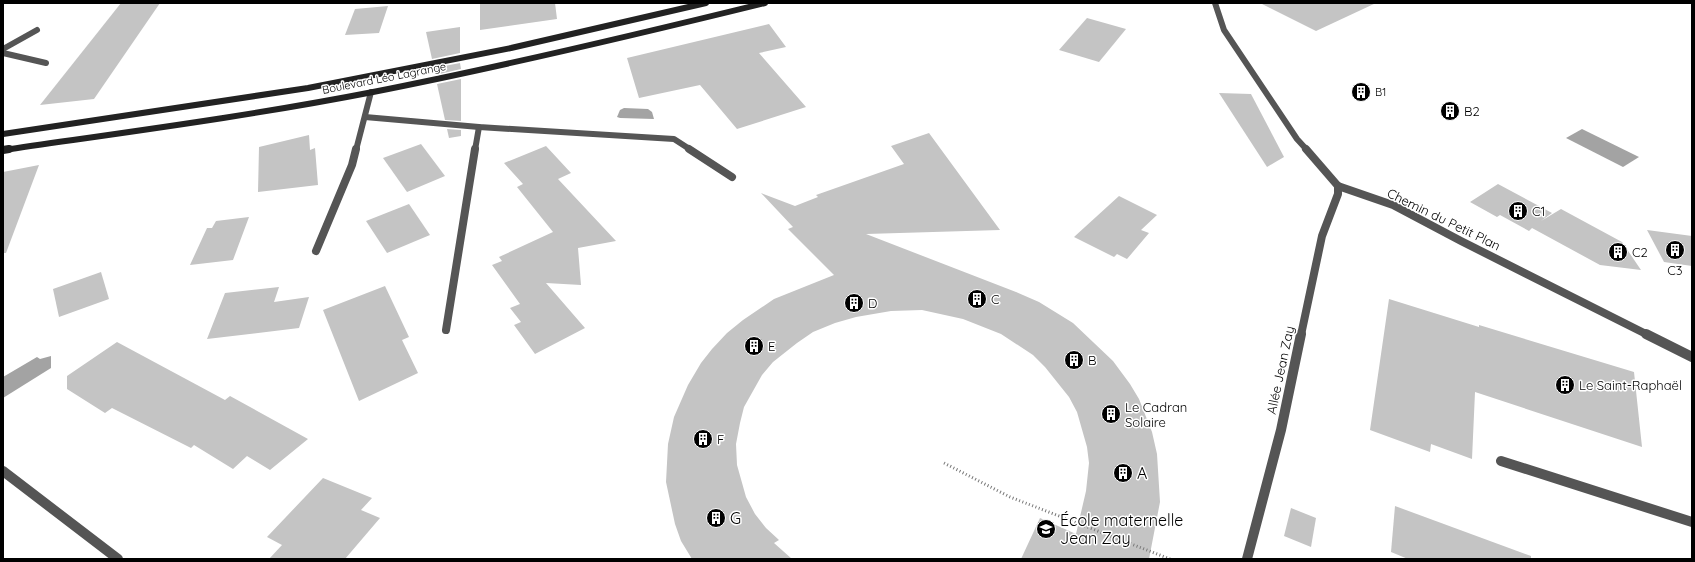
<svg xmlns="http://www.w3.org/2000/svg" width="1695" height="562" font-family="Quicksand,sans-serif">
<rect width="100%" height="100%" fill="#fff"/>
<!-- water -->
<g fill="#a3a3a3">
<polygon points="624,108 648,109 652,112 654,119 620,118 617,117 620,110"/>
<polygon points="1582,129 1639,157 1623,167 1566,138"/>
<polygon points="51,356 51,368 3,398 3,377 37,357 40,359"/>
</g>
<!-- building -->
<g fill="#c4c4c4">
<polygon points="121,3 160,3 94,99 40,105"/>
<polygon points="480,3 555,3 557,19 480,30"/>
<polygon points="1260,3 1376,3 1316,31"/>
<polygon points="388,6 379,33 345,35 355,9"/>
<polygon points="1087,18 1126,29 1099,62 1059,50"/>
<polygon points="769,24 786,47 759,53 806,107 737,129 700,85 639,98 627,58"/>
<polygon points="460,27 460,53 432,59 426,32"/>
<polygon points="460,63 461,69 435,75 434,68"/>
<polygon points="461,79 461,121 445,120 437,84"/>
<polygon points="1219,93 1251,94 1284,157 1267,167"/>
<polygon points="447,129 461,130 461,136 449,138"/>
<polygon points="929,133 1000,230 866,234 1016,292 1039,302 1073,323 1113,361 1130,384 1139,399 1152,432 1157,454 1160,502 1149,559 1021,559 1040,518 1076,534 1086,491 1089,463 1087,447 1077,412 1069,397 1045,367 1033,355 1001,334 963,319 922,310 891,311 856,317 835,323 813,332 797,343 773,362 762,375 744,407 740,423 736,444 737,465 746,497 755,514 766,528 779,540 774,543 792,559 692,559 681,541 675,524 666,482 668,444 674,417 688,385 701,363 712,349 727,333 743,320 774,299 834,275 788,229 793,227 761,193 795,206 818,197 816,195 904,164 891,146"/>
<polygon points="309,135 310,150 315,148 318,185 258,192 259,147"/>
<polygon points="421,144 445,176 407,192 383,158"/>
<polygon points="546,146 571,173 558,179 616,241 578,248 581,285 546,283 585,328 535,354 514,325 521,322 510,308 520,304 492,265 502,261 499,257 553,232 517,187 523,184 504,163"/>
<polygon points="39,165 6,253 3,253 3,172"/>
<polygon points="1498,184 1552,213 1541,221 1561,209 1622,242 1641,270 1600,265 1532,228 1529,231 1500,215 1497,217 1470,202"/>
<polygon points="1119,196 1157,215 1141,230 1149,233 1127,259 1117,254 1114,257 1074,237"/>
<polygon points="409,204 430,235 387,253 366,221"/>
<polygon points="249,217 233,260 190,265 207,228 212,228 216,221"/>
<polygon points="1647,230 1692,236 1692,266 1664,262"/>
<polygon points="101,272 109,299 59,317 53,289"/>
<polygon points="385,286 409,337 402,340 418,373 359,401 323,310"/>
<polygon points="279,287 274,302 309,297 299,328 207,339 225,293"/>
<polygon points="1389,299 1479,327 1479,325 1634,372 1642,447 1475,392 1472,459 1431,444 1430,452 1370,430"/>
<polygon points="117,342 225,400 230,396 308,439 270,470 247,456 233,469 194,445 191,448 112,408 105,413 67,389 67,376"/>
<polygon points="323,478 372,498 361,510 380,518 345,559 269,559 282,545 267,537"/>
<polygon points="1395,506 1531,556 1531,559 1408,559 1391,552"/>
<polygon points="1291,508 1316,518 1311,547 1284,536"/>
</g>
<g fill="none" stroke-linecap="round" stroke-linejoin="round">
<!-- path -->
<polyline stroke="#777" stroke-width="3" stroke-dasharray="1 2.5" stroke-linecap="butt" points="944,463 1010,497 1170,559"/>
<!-- service-far2 -->
<g stroke="#555" stroke-width="6">
<polyline points="365,117 479,127 674,139 691,150"/>
<polyline points="356,150 371,92"/>
<polyline points="475,150 479,127"/>
</g>
<!-- service-far1 -->
<g stroke="#555" stroke-width="8">
<polyline points="689,149 732,177"/>
<polyline points="316,251 352,165 356,149"/>
<polyline points="446,330 475,149"/>
</g>
<!-- service -->
<polyline stroke="#555" stroke-width="10" points="1501,461 1692,522"/>
<!-- minor-far2 -->
<g stroke="#555" stroke-width="6">
<polyline points="1215,3 1224,30 1297,139 1307,150"/>
<polyline points="3,49 37,30"/>
<polyline points="3,53 46,63"/>
</g>
<!-- minor-far1 -->
<g stroke="#555" stroke-width="8">
<polyline points="1306,149 1338,186 1393,205 1461,241 1648,335"/>
<polyline points="1301,335 1322,236 1338,194 1338,186"/>
</g>
<!-- minor -->
<g stroke="#555" stroke-width="10">
<polyline points="1646,334 1692,357"/>
<polyline points="3,471 118,559"/>
<polyline points="1247,559 1281,430 1301,334"/>
</g>
<!-- secondary-far1 -->
<g stroke="#222" stroke-width="6">
<polyline points="3,134 308,88 511,48 706,3"/>
<path d="M3,150c124,-18 247,-34 370,-58 132,-26 262,-57 392,-89"/>
</g>
<!-- secondary -->
<polyline stroke="#222" stroke-width="8" points="3,150 9,149"/>
</g>
<!-- icons -->
<defs>
<g id="building-disc" transform="scale(1)"><circle r="9.5" fill="#000" stroke="#fff"/><path d="M-4-6H4V6H1V3H-1V6H-4ZM-2.5-4.3h1.7v1.8h-1.7ZM.8-4.3h1.7v1.8H.8ZM-2.5-1h1.7V.8h-1.7ZM.8-1h1.7V.8H.8Z" fill="#fff"/></g>
<g id="school-disc" transform="scale(1)"><circle r="9.5" fill="#000" stroke="#fff"/><path d="M0-5L7-2L0 1L-7-2ZM-4 1L0 2.5L4 1V4Q0 6-4 4Z" fill="#fff"/></g>
</defs>
<g fill-rule="evenodd">
<use href="#building-disc" x="1361" y="92"/>
<use href="#building-disc" x="1450" y="111"/>
<use href="#building-disc" x="1518" y="211"/>
<use href="#building-disc" x="1675" y="250"/>
<use href="#building-disc" x="1618" y="252"/>
<use href="#building-disc" x="977" y="299"/>
<use href="#building-disc" x="854" y="303"/>
<use href="#building-disc" x="754" y="346"/>
<use href="#building-disc" x="1074" y="360"/>
<use href="#building-disc" x="1565" y="385"/>
<use href="#building-disc" x="1111" y="414"/>
<use href="#building-disc" x="703" y="439"/>
<use href="#building-disc" x="1123" y="473"/>
<use href="#building-disc" x="716" y="518"/>
<use href="#school-disc" x="1046" y="529"/>
</g>
<g text-anchor="middle" stroke-width="3" stroke-linejoin="round" paint-order="stroke">
<!-- far-street labels -->
<g font-size="11" fill="#000" stroke="#fff">
<text transform="translate(384 78) rotate(-11)" y="4">Boulevard Léo Lagrange</text>
</g>
<!-- far-poi labels -->
<g font-size="11" fill="#000" stroke="#fff" text-anchor="start">
<text x="1375" y="96">B1</text>
</g>
<!-- poi labels -->
<g font-size="13" fill="#000" stroke="#fff" text-anchor="start">
<text x="1464" y="116">B2</text>
<text x="1532" y="216">C1</text>
<text x="1632" y="257">C2</text>
<text x="1675" y="275" text-anchor="middle">C3</text>
<text x="991" y="304">C</text>
<text x="868" y="308">D</text>
<text x="768" y="351">E</text>
<text x="1088" y="365">B</text>
<text x="1579" y="390">Le Saint-Raphaël</text>
<text x="1125" y="412">Le Cadran<tspan x="1125" dy="15">Solaire</tspan></text>
<text x="717" y="444">F</text>
</g>
<!-- street labels -->
<g font-size="13" fill="#000" stroke="#fff">
<text transform="translate(1444 219) rotate(26)" y="5">Chemin du Petit Plan</text>
<text transform="translate(1280 370) rotate(-78)" y="5">Allée Jean Zay</text>
</g>
<!-- near-poi labels -->
<g font-size="16" fill="#000" stroke="#fff" text-anchor="start">
<text x="1137" y="479">A</text>
<text x="730" y="524">G</text>
<text x="1060" y="526">École maternelle<tspan x="1060" dy="18">Jean Zay</tspan></text>
</g>
</g>
<!-- border -->
<rect width="1695" height="562" fill="none" stroke="#000000" stroke-width="8"/>
</svg>
